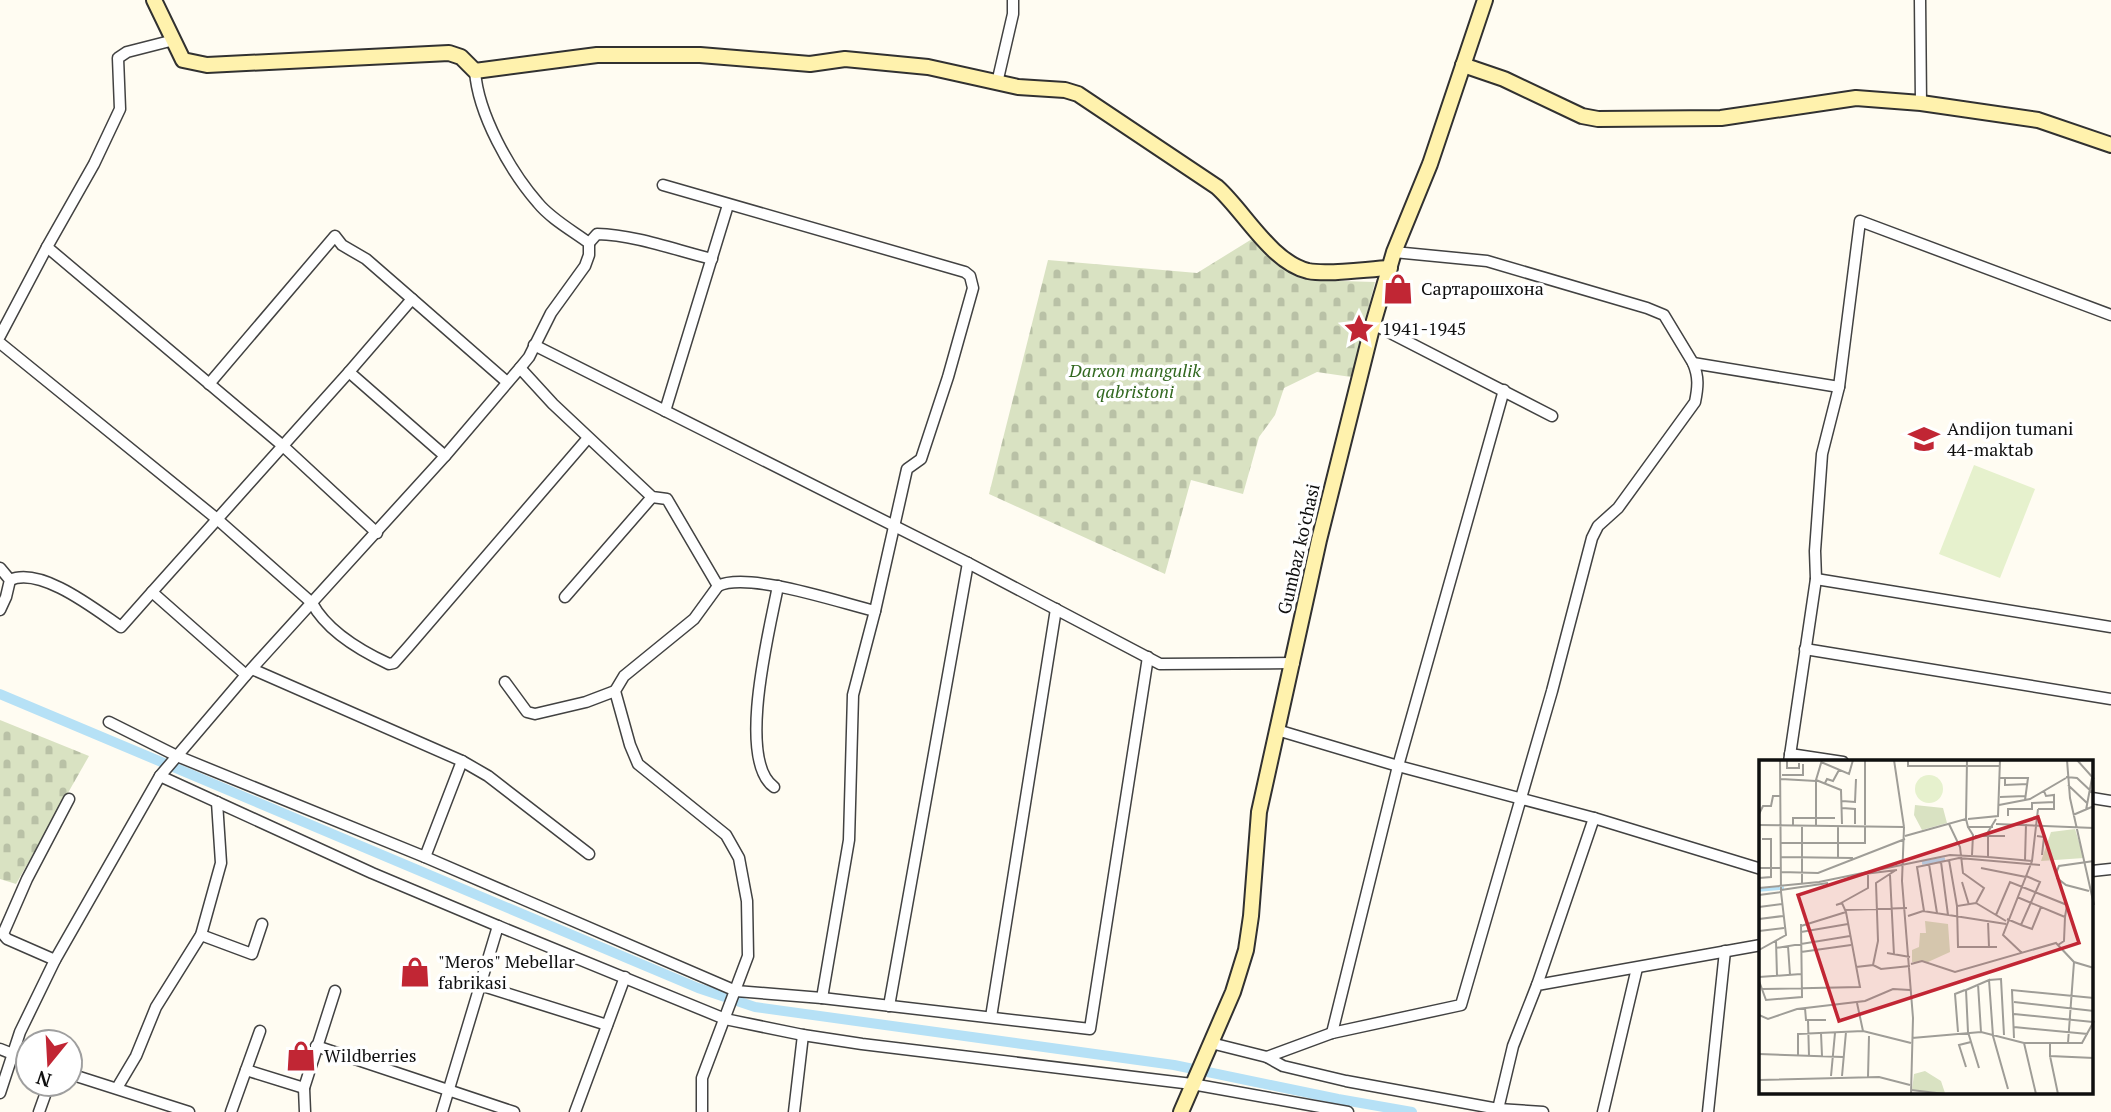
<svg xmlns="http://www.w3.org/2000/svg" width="2111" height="1112" font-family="'PT Serif',serif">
<defs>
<pattern id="cemetery-stones" width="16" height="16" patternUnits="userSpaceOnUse" patternTransform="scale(1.75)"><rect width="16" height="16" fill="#d9e2c2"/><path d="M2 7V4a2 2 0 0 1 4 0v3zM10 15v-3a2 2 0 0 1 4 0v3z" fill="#b9c1a6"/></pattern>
</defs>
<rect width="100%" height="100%" fill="#fffcf2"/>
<!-- cemetery -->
<g fill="url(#cemetery-stones)">
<polygon points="1252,239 1285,269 1309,280 1375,282 1351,377 1317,372 1284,388 1275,415 1259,437 1243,494 1191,480 1165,574 989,494 1048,260 1197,273"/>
<polygon points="0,720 89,756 16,884 0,879"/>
</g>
<!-- pitch -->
<polygon fill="#e6f1cd" points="1974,465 2035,489 2000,578 1939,554"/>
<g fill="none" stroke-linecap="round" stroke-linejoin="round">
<!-- canal -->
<polyline stroke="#b6e1f6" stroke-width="10" points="0,694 698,988 755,1007 1174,1065 1338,1099 1412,1112"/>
<!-- street casing -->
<g stroke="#424242" stroke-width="13">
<g id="street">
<polyline points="1920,0 1921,103"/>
<polyline points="174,40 127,52 118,58 120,109 94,164 47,247 283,446 377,533"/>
<polyline points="997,83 1013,14 1013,0"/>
<path d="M663,185l302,87 5,4 3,12 -25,89 -27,82 -14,10 -32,142c-34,-8 -127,-40 -157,-25"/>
<path d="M589,243l8,-9c39,1 78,16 115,25"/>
<polyline points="1394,252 1487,261 1647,308 1664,315 1693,363"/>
<polyline points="1373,324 1552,416"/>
<polyline points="0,336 47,247"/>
<path d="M0,343l217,176 95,84c15,28 49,48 77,61l5,-1 15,-17 179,-208"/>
<polyline points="534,345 968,563 1160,664 1294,663"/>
<polyline points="520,368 553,404 652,497 667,499 718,586"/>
<polyline points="349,372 445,456"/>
<polyline points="209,384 335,236 342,245 366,259 412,299"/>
<polyline points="665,411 728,205"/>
<polyline points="0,568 10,580 6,597 0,610"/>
<polyline points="1816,579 2111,627"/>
<path d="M10,580c31,-14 86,30 111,47l31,-35"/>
<polyline points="565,597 652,497"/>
<polyline points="1805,649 2111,699"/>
<polyline points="252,669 462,761 488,776 589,854"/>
<polyline points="246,675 152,592 349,372 412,299 507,382"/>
<polyline points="505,682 527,712 535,714 586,702 615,691"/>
<polyline points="109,722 177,756 425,857 736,991 822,998 1090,1029 1148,657"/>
<polyline points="1277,730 1398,766 1594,818 1761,869"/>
<polyline points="1790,754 1843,762"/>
<polyline points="1789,762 1816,579 1815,551 1822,454 1839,387 1860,221 2111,315"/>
<polyline points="160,776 372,873 498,926"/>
<path d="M774,787c-38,-27 -4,-159 4,-201"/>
<polyline points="2092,798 2111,801"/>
<polyline points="425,857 462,761"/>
<polyline points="2092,871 2111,869"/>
<polyline points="201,935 252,954 262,924"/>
<polyline points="55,960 7,939 3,934 27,879 69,799"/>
<polyline points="480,985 607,1025"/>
<polyline points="1537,985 1594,818"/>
<polyline points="822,998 849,840 853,695 875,611"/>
<polyline points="889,1006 968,563"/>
<polyline points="991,1017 1056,609"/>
<polyline points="260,1031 246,1070 304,1088"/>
<polyline points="1332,1033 1398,766 1504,390"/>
<polyline points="1211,1043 1267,1057 1283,1066 1346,1081 1498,1109 1543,1112"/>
<polyline points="316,1046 514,1112"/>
<polyline points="0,1049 28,1060"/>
<path d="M1267,1057l65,-24 129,-28 91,-314 40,-153 6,-12 20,-18 77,-106c3,-15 4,-25 -2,-39l146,24"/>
<polyline points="70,1074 189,1112"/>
<polyline points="117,1088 136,1056 156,1007 201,935 221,863 217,802"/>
<path d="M0,1093l20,-61 35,-72 105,-184 86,-101 199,-219 75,-88 9,-11 22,-44 34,-47 4,-11v-12c-16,-12 -38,-24 -51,-40 -28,-32 -60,-89 -63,-132"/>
<polyline points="1498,1109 1513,1046 1537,985 1761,945"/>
<polyline points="39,1112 49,1084"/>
<polyline points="231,1112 246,1070"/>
<polyline points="305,1112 304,1088 335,991"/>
<polyline points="442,1112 498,926 725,1019 803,1035 862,1044 1192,1084 1348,1112"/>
<polyline points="575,1112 625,977"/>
<polyline points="702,1112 702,1078 748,956 747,901 739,858 726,835 638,764 630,745 615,691 624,676 694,619 718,586"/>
<polyline points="794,1112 803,1035"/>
<polyline points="1603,1112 1637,968"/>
<polyline points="1708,1112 1725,951"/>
</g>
</g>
<!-- secondary casing -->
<g stroke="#313131" stroke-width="18">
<g id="secondary">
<path d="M154,0l29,60 24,5 242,-12 12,4 14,14 122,-16h103l110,9 35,-5 83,8 90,20 47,3 13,4 139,93c27,24 54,75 91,84 21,4 59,-2 82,-3"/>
<polyline points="1463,65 1504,79 1582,116 1598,119 1721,118 1856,98 1921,103 2038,120 2111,145"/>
<polyline points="1181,1112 1233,992 1246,950 1251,916 1259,812 1319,540 1373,324 1394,252 1430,164 1485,0"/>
</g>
</g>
<!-- street -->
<use href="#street" stroke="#fff" stroke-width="10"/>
<!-- secondary -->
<use href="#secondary" stroke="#fff2ad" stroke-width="14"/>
</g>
<!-- icons -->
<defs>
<g id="shop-bare" transform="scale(2.415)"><path d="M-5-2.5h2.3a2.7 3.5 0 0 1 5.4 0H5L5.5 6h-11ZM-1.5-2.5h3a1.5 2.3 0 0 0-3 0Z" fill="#c12634" stroke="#fff" stroke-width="2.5" paint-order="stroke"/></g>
<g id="sight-bare" transform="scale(2.415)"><path d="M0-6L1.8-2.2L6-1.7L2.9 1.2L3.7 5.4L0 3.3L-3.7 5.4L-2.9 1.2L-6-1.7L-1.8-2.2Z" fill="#c12634" stroke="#fff" stroke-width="2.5" paint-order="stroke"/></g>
<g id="school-bare" transform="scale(2.415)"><path d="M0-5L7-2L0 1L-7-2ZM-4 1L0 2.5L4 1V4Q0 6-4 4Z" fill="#c12634" stroke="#fff" stroke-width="2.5" paint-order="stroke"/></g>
</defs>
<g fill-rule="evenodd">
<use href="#shop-bare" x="1398" y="289"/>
<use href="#sight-bare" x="1359" y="329"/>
<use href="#school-bare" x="1924" y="439"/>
<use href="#shop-bare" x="415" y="972"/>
<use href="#shop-bare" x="301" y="1056"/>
</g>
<g text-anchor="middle" stroke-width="7" stroke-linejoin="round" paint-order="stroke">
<!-- poi labels -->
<g font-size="18" fill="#0f0f0f" stroke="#fff" text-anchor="start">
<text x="1421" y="295">Сартарошхона</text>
<text x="1382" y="335">1941-1945</text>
<text x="1947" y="435">Andijon tumani<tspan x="1947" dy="21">44-maktab</tspan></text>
<text x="438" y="968">"Meros" Mebellar<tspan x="438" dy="21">fabrikasi</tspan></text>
<text x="324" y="1062">Wildberries</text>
</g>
<!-- park labels -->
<g font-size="18" font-style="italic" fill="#31681f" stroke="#fff">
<text x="1135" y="377">Darxon mangulik<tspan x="1135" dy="21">qabristoni</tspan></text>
</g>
<!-- street labels -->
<g font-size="18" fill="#0f0f0f" stroke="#fff">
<text transform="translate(1299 549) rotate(-77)" y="6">Gumbaz ko'chasi</text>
</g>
</g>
<!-- overview -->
<g transform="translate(1759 760)">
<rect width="334" height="334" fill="#fffcf2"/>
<path d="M156,45l28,3 4,15 -25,7 -8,-15zM316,69l9,29 -43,3 10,-29zM166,161l23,3 2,28 -22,10h-16v-12l7,-3 1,-14h6zM166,311l16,10 4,12 -33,-3 2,-16z" fill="#d9e2c2"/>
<path d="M156 29a14 14 0 1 1 28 0a14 14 0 1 1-28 0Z" fill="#e6f1cd"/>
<path fill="none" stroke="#b6e1f6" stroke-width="3.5" d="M163,103l23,-4M0,130l25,-2"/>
<path fill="none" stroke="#9f9d97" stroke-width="2" d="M28,0v8h12v-5M135,0l10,67M149,0v6h92M308,0l3,38 24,107M318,0l17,19M62,2l28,12 4,-14M23,15h21v-11M307,17l11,1 17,16M241,18h28l-3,22M246,18v7l23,-1M22,19l35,2M57,20l25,10 1,34M66,23l2,-4 6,2 6,-11M309,25l19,18M241,37l25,-1M83,41l13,1 1,-23M273,43l22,-1v-7l-8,1 -2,-5M240,45l31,-6 36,-21M83,48l13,1v15M279,49h16v-7M327,50l6,-32M0,54l4,-8h8l2,-10h8M314,55l21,-9M249,56v-7h24v-7M207,59l2,8h25M209,59l30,-3 2,-56M190,64l11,23 3,26 21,15 -8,15M237,64l98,4M0,65l145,2M34,65v-7h42M57,65v-45l6,-20M106,65v-65M43,67v57M145,67l-2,54 11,137 -2,76M209,67l5,8 -1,20M146,76l61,-17 1,-59M216,76h30M278,76l7,1 -2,18M22,83h84v-16M22,97l72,1M79,97v-30M229,97l44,4M190,100l8,46M266,100l1,-36M182,102l7,53M170,104l8,49M0,108h12v-29h-9M222,108l45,9M22,112l37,1 87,-34M105,114l33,-4M131,115l4,80M0,118l12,-1v-9h10M203,122l7,23M0,128l60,-6 131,-27 38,2v-25l8,-13M22,130l47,-7M330,131l-23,-6 -9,-7v-7l2,-5 35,-5M0,135l22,-3M258,137l48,20 -1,24 -6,4M82,143l27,-15v-15M217,143l-19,3 1,41h39M217,143l30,18M0,147l23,-3M86,150l62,-2M165,151l-7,-44 42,-9 81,7M237,155l14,-33 57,23 -2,12M149,156l15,-5 83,13M0,159l24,-3M248,159l14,6 19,-43 -14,-6M229,161l1,26M262,165l11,4 9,-22M42,166l45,-14M0,171l25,-3M42,172l47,-8M17,181l1,35M29,186l2,29M17,188l74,-12M0,190l27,-15 -5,-43 -1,-132M42,192l50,-7M128,193l23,4M263,193l-19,-18 29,-74 6,-52M152,204l11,-3 33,11 101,-29 18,19 20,6M114,205l8,4 29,-3M97,207l17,-2 5,-24 -2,-58 20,-13M0,217l42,-3M230,220l12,-1 3,56M0,221l7,19 36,-3 -1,-73M219,224l3,48M3,229l98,-2 -14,-75 -4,-9 -6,2M255,242l80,9M98,243l6,28M46,248l1,12h20M255,254l79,8M0,255l9,4 29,-10 68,-8 28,-12 17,1M49,260l1,36M255,267l74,7M199,272l-3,-38 10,-4M62,273l1,23M153,278l69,-6 43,11h58l12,-22M255,278l-2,-48 82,8M291,282v14l44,2M265,283l12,51M309,283l6,-81M0,294l84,3M39,295v-21l65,-3 48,12M291,296l8,38M207,307l-7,-22 12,-3M220,308l-11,-36 -2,-42 23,-10 4,56 15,53M72,316l4,-43M83,316l4,-44M109,317l1,-41M0,320l120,-3 31,8M152,330l34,4"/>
<path fill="#c12634" fill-opacity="0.15" stroke="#c12634" stroke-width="3.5" d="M279,57l41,126 -240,78 -41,-126z"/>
<rect width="334" height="334" fill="none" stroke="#0f0f0f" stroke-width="3.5"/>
</g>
<!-- north arrow -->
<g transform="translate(49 1063) rotate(198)"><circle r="33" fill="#ffffff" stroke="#9f9f9f" stroke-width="2"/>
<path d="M0-5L12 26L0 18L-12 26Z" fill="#c12634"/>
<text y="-10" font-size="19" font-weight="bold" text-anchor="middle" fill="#0f0f0f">N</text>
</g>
</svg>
